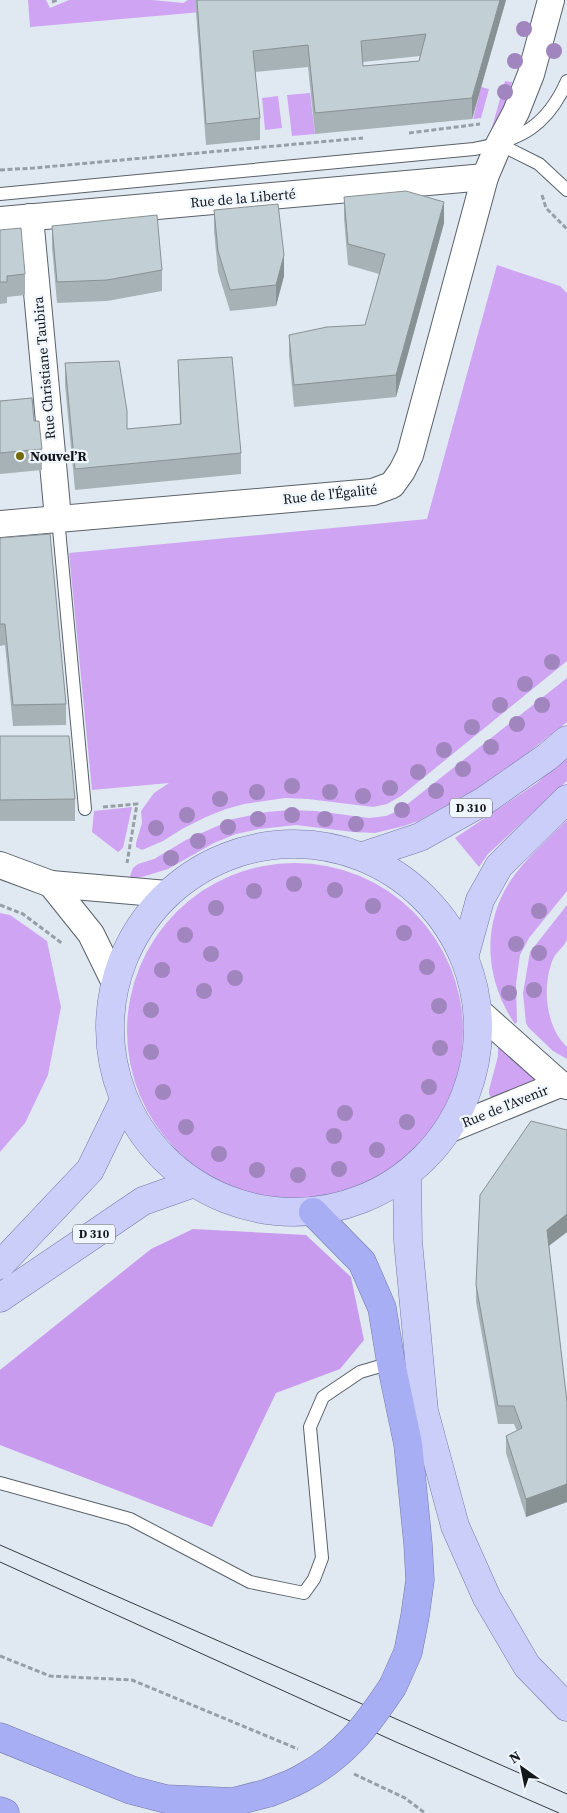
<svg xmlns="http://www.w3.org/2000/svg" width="567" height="1813" font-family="'Source Serif 4',serif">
<rect width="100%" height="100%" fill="#e0e9f2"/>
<!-- green -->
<g fill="#cfa4f2">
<polygon points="28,0 46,0 50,8 69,0 152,0 183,3 188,0 339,0 30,27"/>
<polygon points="505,81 512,82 499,129 491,131"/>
<polygon points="481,87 489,89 481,118 473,119"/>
<polygon points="310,93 315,134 292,136 287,95"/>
<polygon points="278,96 282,128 265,130 262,98"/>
<polygon points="497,265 560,286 567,293 567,661 401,796 387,804 373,807 308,799 285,798 244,804 226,809 206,817 182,829 163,841 142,850 136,847 136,843 142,823 141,811 154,793 169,783 92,790 69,553 427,519"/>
<polygon points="567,678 567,722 521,758 476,789 418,821 404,826 375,833 353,832 296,825 259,829 236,834 214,843 168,869 142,877 129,879 133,868 138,864 154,859 186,840 233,819 267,812 290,810 316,811 369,818 386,816 400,810"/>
<polygon points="567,756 567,781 488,854 479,867 455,838 537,783"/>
<polygon points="132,807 123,848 118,852 92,832 94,811"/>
<path d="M567,820v71l-38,47 -9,17 -4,29 1,38 -2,2c-32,-47 -34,-106 1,-151 15,-19 34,-36 51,-53z"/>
<circle cx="295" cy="1031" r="168"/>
<path d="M567,905c0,8 0,28 0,35 -3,7 -11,12 -14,19 -11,27 -8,67 14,88v12l-14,-8 -25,-24 -2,-4 -3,-30 7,-41z"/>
<polygon points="0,913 10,915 47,941 61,1007 48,1075 25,1123 0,1152"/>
<polygon points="501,1045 540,1079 492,1099 489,1094 489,1090 498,1056 498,1048"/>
</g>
<!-- forest -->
<polygon fill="#c99bef" points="193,1229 306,1235 351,1277 364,1340 340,1369 276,1393 212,1527 0,1445 0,1370 151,1249"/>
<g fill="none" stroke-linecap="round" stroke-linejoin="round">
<!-- service casing -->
<g stroke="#596169" stroke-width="14">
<g id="service">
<polyline points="499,144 539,164 567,190"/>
<path d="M0,194l474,-45c47,-9 73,-23 93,-68"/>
<polyline points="58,518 85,809"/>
<polyline points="0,1483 130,1519 250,1582 304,1593 314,1579 322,1558 310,1427 323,1397 360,1372 391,1363"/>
</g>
</g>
<!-- minor casing -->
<g stroke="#596169" stroke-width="28">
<g id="minor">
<polyline points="30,217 58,518"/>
<polyline points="0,220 485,177"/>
<polyline points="0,524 373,492 392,485 402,471 410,455 485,177 499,144 516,112 531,74 551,0"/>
<polyline points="0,865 51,884 167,894"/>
<polyline points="51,884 91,934 115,983"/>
<polyline points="478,1011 560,1084 567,1086"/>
<polyline points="450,1129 560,1084"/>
</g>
</g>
<!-- primary casing -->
<g stroke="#7479a7" stroke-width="29">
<g id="primary">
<circle cx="294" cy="1028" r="184"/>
<polyline points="363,856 420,837 484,801 547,757 567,740"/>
<polyline points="465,954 480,900 499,866 567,799"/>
<polyline points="407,1174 408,1241 424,1411 455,1526 487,1598 527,1666 567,1707"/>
<polyline points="0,1265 90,1170 124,1100"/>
<polyline points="0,1298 143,1201 194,1183"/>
</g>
</g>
<!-- motorway casing -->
<g stroke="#7479a7" stroke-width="29">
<g id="motorway">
<polyline points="313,1212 362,1262 382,1308 391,1363 408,1444 418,1544 420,1580 415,1616 408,1652 393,1686"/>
<polyline points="0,1737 131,1790 166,1799 233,1802 268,1793"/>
<polyline points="0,1811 5,1813"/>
</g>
</g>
<!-- path -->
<g stroke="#979ea5" stroke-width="3" stroke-dasharray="5 2.5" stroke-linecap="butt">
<polyline points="52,2 57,0"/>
<polyline points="409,133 480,124"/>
<polyline points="0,170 34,168 363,138"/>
<polyline points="542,195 546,208 567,229"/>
<polyline points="103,807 137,804 127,863"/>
<polyline points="0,905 23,914 63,944"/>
<polyline points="0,1656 50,1676 132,1680 298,1749"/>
<polyline points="354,1774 405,1798 425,1813"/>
</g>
<!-- service -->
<use href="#service" stroke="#fff" stroke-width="12"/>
<!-- minor -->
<use href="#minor" stroke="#fff" stroke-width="26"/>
<!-- primary -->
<use href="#primary" stroke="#cbcef8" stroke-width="28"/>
<!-- motorway -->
<use href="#motorway" stroke="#a8aef3" stroke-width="28"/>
<!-- tram -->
<g stroke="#363a3e" stroke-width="1">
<polyline points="0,1545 567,1794"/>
<polyline points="0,1562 396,1742 559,1813"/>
</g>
<!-- motorway-bridge casing -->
<g stroke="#7479a7" stroke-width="29" stroke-linecap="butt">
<path id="motorway-bridge" d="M268,1793c12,-5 25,-9 36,-16 42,-23 63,-52 89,-91"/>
</g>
<!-- motorway-bridge -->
<use href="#motorway-bridge" stroke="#a8aef3" stroke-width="28"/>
</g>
<!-- trees -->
<g fill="#a185be">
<circle cx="524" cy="29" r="8"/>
<circle cx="554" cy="51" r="8"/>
<circle cx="515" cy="61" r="8"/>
<circle cx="505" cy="92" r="8"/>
<circle cx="552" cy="662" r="8"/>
<circle cx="525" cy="684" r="8"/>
<circle cx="500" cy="705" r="8"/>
<circle cx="542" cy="705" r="8"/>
<circle cx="517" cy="724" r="8"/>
<circle cx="472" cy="727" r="8"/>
<circle cx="491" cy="747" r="8"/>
<circle cx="444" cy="750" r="8"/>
<circle cx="463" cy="769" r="8"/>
<circle cx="418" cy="772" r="8"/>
<circle cx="292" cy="786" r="8"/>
<circle cx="390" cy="788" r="8"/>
<circle cx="436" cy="791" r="8"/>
<circle cx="257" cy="792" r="8"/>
<circle cx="330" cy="792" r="8"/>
<circle cx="363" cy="796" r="8"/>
<circle cx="220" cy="799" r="8"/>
<circle cx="402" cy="810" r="8"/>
<circle cx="187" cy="815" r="8"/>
<circle cx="292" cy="815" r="8"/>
<circle cx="258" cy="819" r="8"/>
<circle cx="325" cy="819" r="8"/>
<circle cx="356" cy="824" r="8"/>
<circle cx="228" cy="827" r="8"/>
<circle cx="156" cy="828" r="8"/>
<circle cx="198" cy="841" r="8"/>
<circle cx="171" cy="858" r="8"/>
<circle cx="294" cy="884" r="8"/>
<circle cx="335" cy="890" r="8"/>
<circle cx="254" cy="891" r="8"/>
<circle cx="373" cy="906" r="8"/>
<circle cx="216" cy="908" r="8"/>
<circle cx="539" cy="911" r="8"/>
<circle cx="404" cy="933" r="8"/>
<circle cx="185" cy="935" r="8"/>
<circle cx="516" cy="944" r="8"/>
<circle cx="539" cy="953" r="8"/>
<circle cx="211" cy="954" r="8"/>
<circle cx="427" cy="967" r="8"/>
<circle cx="162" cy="970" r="8"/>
<circle cx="235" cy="978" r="8"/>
<circle cx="534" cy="990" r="8"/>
<circle cx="204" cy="991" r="8"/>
<circle cx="509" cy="993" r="8"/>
<circle cx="439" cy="1006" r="8"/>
<circle cx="151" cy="1010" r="8"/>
<circle cx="440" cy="1048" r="8"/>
<circle cx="151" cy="1052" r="8"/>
<circle cx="429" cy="1087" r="8"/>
<circle cx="163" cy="1092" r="8"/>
<circle cx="345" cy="1113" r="8"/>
<circle cx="407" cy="1122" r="8"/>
<circle cx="186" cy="1127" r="8"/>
<circle cx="334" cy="1136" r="8"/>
<circle cx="377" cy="1150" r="8"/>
<circle cx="219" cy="1154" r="8"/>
<circle cx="339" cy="1169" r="8"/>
<circle cx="257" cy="1170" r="8"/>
<circle cx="298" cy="1175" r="8"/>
</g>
<!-- wall -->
<g fill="#a7b2b6" fill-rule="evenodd">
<path d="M196,0h310l-34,119 -157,15 -7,-67 -53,5 5,46v22l-54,5 -10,-133zM420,56l-1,5 -56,5v-4z"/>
<polygon points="344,197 444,223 396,397 294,407 289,356 289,335 365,325 379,274 348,265 344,219"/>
<polygon points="214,210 284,276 276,306 230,311 218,272 214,231"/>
<polygon points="52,226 162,270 162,291 107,301 57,303 52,247"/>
<polygon points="0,230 25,274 25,295 7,297 7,303 0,304"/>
<polygon points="178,360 241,453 241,474 75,490 65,385 65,363 127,429 180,424"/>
<polygon points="0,401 34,421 42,449 42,470 0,474"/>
<polygon points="0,538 66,704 66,725 13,726 5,645 0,646"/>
<polygon points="0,736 75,799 75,821 0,821"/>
<polygon points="567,1130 567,1232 549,1246 567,1402 567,1502 526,1517 506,1453 506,1436 517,1431 514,1424 498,1424 476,1302 476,1285"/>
</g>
<!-- shaded-wall -->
<g fill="#889194">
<polygon points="500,0 506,0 472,119 472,98"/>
<polygon points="444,202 444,223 396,397 396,375"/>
<polygon points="284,255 284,276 276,306 276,285"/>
<polygon points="567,1214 567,1232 547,1247 547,1230"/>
<polygon points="567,1484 567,1502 526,1517 526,1499"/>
</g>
<!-- building -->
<g fill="#c2cfd4" stroke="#889194" fill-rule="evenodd">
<path d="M197,0h303l-28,98 -157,15 -7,-68 -55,6 7,67 -54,6zM426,34l-7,27 -56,5 -2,-25z"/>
<polygon points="406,191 444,202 396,375 294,385 289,335 327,327 365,325 385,254 348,244 344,197"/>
<polygon points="278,204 284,255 276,285 230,290 218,251 214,210"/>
<polygon points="157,215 162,270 107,280 57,282 52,226"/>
<polygon points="21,228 25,274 7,276 7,282 0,282 0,230"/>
<polygon points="232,357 241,453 75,469 65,363 119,361 127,411 127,429 181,424 178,360"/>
<polygon points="32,398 34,421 39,421 42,449 0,453 0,401"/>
<polygon points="50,534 66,704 13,705 5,624 0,624 0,538"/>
<polygon points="0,736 69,736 75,799 0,800"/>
<polygon points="531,1121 567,1130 567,1214 547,1230 567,1402 567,1484 526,1499 506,1436 522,1428 514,1406 498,1406 476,1285 480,1195"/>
</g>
<!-- markers -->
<circle fill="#716c08" stroke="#eff6fd" stroke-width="2" cx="20" cy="456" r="5"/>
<g text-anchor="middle" stroke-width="4.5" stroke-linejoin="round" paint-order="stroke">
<!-- shield labels -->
<g fill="#eff6fd" stroke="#565a5e" stroke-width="1">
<rect x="450" y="798.5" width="42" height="19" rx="4"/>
<rect x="73" y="1224.5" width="42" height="19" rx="4"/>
</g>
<g font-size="12" font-weight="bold" fill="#14171a">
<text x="471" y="812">D 310</text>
<text x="94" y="1238">D 310</text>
</g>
<!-- street labels -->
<g font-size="14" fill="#14171a" stroke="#eff6fd">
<text transform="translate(243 198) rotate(-5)" y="5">Rue de la Liberté</text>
<text transform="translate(44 368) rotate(-95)" y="5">Rue Christiane Taubira</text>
<text transform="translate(330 494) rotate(-6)" y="5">Rue de l'Égalité</text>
<text transform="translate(505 1106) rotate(-22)" y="5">Rue de l'Avenir</text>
</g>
<!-- poi labels -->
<g font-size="14" font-weight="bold" fill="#14171a" stroke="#eff6fd" text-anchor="start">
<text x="30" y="461">Nouvel’R</text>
</g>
</g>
<!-- north arrow -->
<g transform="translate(522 1768) rotate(327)" stroke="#eff6fd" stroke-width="4" paint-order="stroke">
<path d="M0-4L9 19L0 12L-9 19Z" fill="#14171a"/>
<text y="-8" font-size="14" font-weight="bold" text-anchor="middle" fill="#14171a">N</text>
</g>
</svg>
